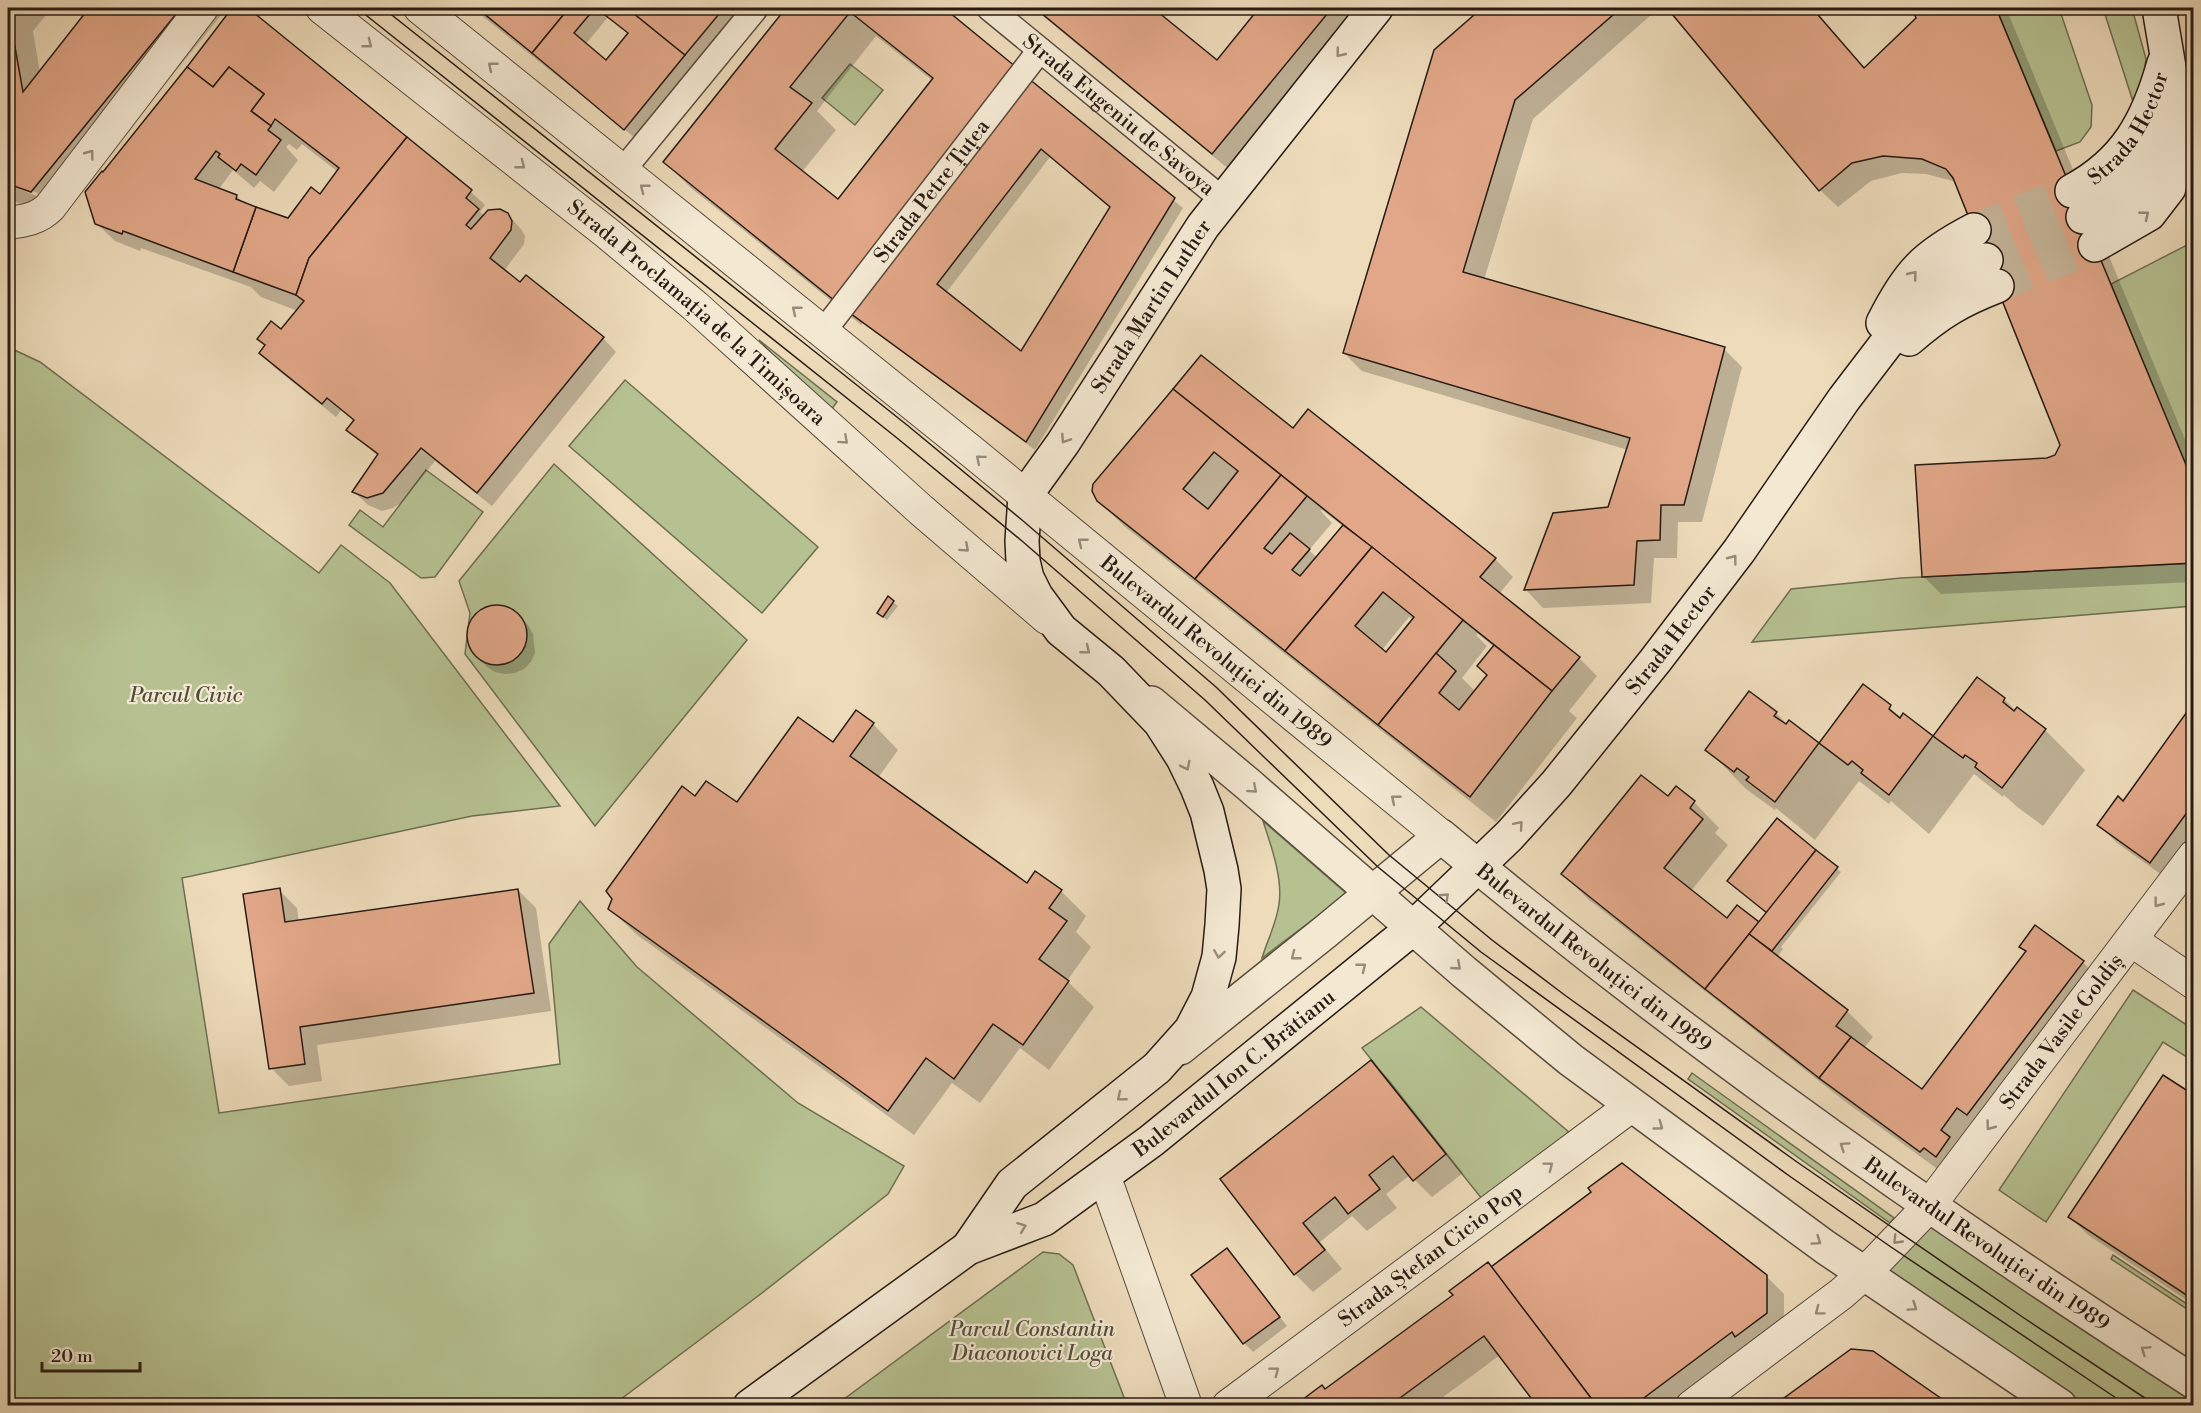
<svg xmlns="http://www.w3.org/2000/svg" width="2201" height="1413" font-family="'Libre Bodoni',serif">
<rect width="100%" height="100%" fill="#eddbba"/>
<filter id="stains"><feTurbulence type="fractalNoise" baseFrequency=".00333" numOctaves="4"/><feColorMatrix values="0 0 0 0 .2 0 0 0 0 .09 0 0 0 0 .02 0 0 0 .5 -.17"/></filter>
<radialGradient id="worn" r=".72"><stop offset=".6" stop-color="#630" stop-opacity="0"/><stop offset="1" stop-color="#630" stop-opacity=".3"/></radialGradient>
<!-- green -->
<g fill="#b6c191" stroke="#6e6e52" stroke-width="1.5">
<polygon points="1996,8 2059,8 2092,105 2091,127 2080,142 2056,151"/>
<polygon points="2103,8 2132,8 2146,59 2137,114"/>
<polygon points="850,64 883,90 855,125 822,98"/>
<polygon points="2193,242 2193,484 2111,284"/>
<polygon points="759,340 837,402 831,410 786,370"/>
<polygon points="8,347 40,362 319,573 341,545 390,583 560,806 472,816 182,878 219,1113 560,1064 549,944 580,901 637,967 798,1103 904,1166 888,1194 762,1293 613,1405 8,1405"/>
<polygon points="625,380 818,547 762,613 569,446"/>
<polygon points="554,464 747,640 595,826 465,654 470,613 459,581"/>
<polygon points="426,470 483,512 435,577 421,578 349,525 360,510 383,527"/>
<polygon points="2193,563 2193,606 1752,642 1791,589 1901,578"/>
<path d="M1263,821l84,73 -85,64c5,-17 15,-36 17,-54 4,-26 -8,-58 -16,-83z"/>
<polygon points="2133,990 2193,1029 2193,1061 2163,1042 2046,1222 1999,1190"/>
<polygon points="1421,1007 1570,1133 1482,1199 1362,1048"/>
<polygon points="1692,1073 1894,1218 1890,1223 1688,1079"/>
<polygon points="1931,1218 2193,1391 2193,1405 2078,1405 1878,1274"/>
<polygon points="1043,1252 1059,1254 1073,1265 1127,1405 836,1405"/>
<polygon points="2113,1255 2193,1308 2193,1313 2111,1259"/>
</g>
<!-- shadow -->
<g fill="#0003" fill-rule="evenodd">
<polygon points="8,8 52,8 33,31 40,73 91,8 227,8 57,217 8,199 8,185 37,196 38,193 8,182"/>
<path d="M235,8h11l225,184 14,13 -5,7 5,4 22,-2 14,15 4,7 -1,8 -20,27 99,67 13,14 -124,154 -57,-45 -34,42 -8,5 -11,3 -14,-6 -14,-13 24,-36 -30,-26 7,-8 -14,-12 -5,7 -62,-50 -13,-14 37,-42 -37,-14 -10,-10 -110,-39 -1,3 -25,-10 -19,-18 8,-49zM289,144l8,6 5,-6 36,28 -18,24 -32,24 -43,-15 -8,-9 -18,-7 14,-19 21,18 6,-7 14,11 24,-32 -12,-13z"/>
<path d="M472,8h269l-5,5 4,5 -40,49 -5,-4 -61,74zM608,17l21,17 -23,28 -21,-17z"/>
<path d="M789,8h153l241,200 -148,242 -172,-127 -2,2 -170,-137 -26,-26zM876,36l57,45 -95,120 -36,-29 34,-42 -19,-19zM1050,157l62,51 -91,145 -75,-60z"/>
<polygon points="1033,8 1151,8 1217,62 1261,8 1365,8 1231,171"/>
<polygon points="1484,8 1659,8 1533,119 1484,280 1724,349 1742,367 1702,522 1678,522 1677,558 1654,558 1651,603 1543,608 1526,590 1609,508 1628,450 1362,371 1344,353 1436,51"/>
<polygon points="1669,8 1813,8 1865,68 1918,19 1913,8 2006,8 2194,461 2194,582 1941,594 1923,576 2047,459 2056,457 2062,445 1956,182 1926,174 1902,173 1871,181 1838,207 1820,190"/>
<path d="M1174,390l119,40 202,129 18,18 -14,17 80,64 18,18 -28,35 8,7 -81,104 -372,-296 -26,-26zM1322,510l22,17 -27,31 -8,-8 23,-27 -11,-12zM1409,617l5,3 -28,34 -4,-4zM1478,634l16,13 -5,29 -13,16 -14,-14 25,-32 -11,-11z"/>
<polygon points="889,599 898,606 887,620 883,617"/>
<polygon points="491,607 510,609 528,625 533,634 535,653 531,662 524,669 515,673 505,674 495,672 487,667 471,649 468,640 469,625 474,617 482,610"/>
<polygon points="1977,679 2004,699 2016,711 2017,709 2045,730 2085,770 2043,826 2016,806 2004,795 2003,797 1974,774 1929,834 1891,801 1889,804 1859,781 1815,840 1776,808 1775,810 1746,789 1707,749 1776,713 1787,724 1789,722 1819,745 1863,686 1902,718 1903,716 1933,738"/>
<polygon points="2194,705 2194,846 2169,880 2117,843 2099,825 2123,803"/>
<polygon points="873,724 898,750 878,778 1027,885 1061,891 1086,916 1076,932 1091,947 1067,981 1094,1007 1049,1070 1020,1048 980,1103 952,1083 914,1135 636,934 610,909 696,798 737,804 833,745"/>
<polygon points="1668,798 1694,802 1719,828 1715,833 1728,845 1691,891 1727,920 1759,924 1768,914 1729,881 1777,821 1841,872 1781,947 1783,949 1777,957 1847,1011 1873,1037 1864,1048 1923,1091 2027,952 2021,947 2083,962 2108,988 1947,1176 1847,1103 1588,899 1563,874"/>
<polygon points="279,890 297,908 299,922 518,890 536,908 551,1011 317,1045 322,1081 289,1086 271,1068"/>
<polygon points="1371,1062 1389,1079 1463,1173 1432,1197 1410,1175 1386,1194 1397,1208 1367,1231 1352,1216 1320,1242 1342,1269 1313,1292 1295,1274 1222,1179"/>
<polygon points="2194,1096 2194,1305 2088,1235 2070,1217"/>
<polygon points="1227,1250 1287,1326 1253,1352 1244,1343"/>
<polygon points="1491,1268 1766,1276 1784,1294 1784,1332 1750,1350 1675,1406 1539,1406 1500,1355 1431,1406 1296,1406 1325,1391"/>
</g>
<!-- building -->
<g fill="#e1a788" stroke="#271b14" stroke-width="1.5" fill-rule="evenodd">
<polygon points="8,8 23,92 89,8 181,8 31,192 8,184"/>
<polygon points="232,8 248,8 407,137 309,258 296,295 233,272 256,207 288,218 311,187 320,194 339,168 275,119 271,126 251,111 264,94 229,67 213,87 187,67"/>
<polygon points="477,8 569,8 532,53"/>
<polygon points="569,8 595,8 574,33 606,60 628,33 596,8 627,8 685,55 624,130 532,53"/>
<polygon points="627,8 724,8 685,55"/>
<path d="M786,8h158l72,59 -181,234 -172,-139zM850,12l83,66 -95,121 -63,-50 37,-46 -22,-16z"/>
<polygon points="1035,8 1153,8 1217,60 1259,8 1332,8 1212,154"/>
<polygon points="1482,8 1621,8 1515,100 1463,272 1725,347 1684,505 1661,505 1660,540 1637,541 1634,585 1524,590 1553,513 1608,507 1630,438 1343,353 1434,50"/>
<polygon points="1667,8 1812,8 1864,68 1916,18 1912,8 1996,8 2194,484 2194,563 1922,577 1915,465 2047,458 2055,455 2060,445 1953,178 1946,169 1922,159 1883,156 1852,163 1819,191"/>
<polygon points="187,67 213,87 229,67 264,94 251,111 271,126 268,130 281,140 256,175 241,164 236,171 218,157 220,154 216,151 195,179 237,195 236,199 256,207 233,272 123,231 122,234 95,224 85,192 102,171 103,172"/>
<path d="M1028,78l147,120 -149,244 -176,-129zM1041,149l69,58 -89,144 -84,-67z"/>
<polygon points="407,137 472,190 466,198 479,209 466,225 471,229 488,210 500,209 508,213 512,221 511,230 490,258 520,282 526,275 604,337 477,493 421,448 383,493 367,498 352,492 378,454 346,430 354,420 327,398 322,404 259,353 265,345 257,339 271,321 281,329 304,301 296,295 309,258"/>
<polygon points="1201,355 1293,428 1308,409 1496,558 1480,577 1580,657 1552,691 1173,389"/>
<path d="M1173,389l108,86 -86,104 -98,-78 -5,-10 1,-7zM1214,452l24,19 -30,38 -25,-20z"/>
<polygon points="1281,475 1307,496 1264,548 1272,554 1290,533 1310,549 1292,570 1300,576 1343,525 1372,547 1285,651 1195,579"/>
<path d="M1372,547l91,73 -85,105 -93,-74zM1383,592l31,25 -28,35 -31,-26z"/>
<polygon points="888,596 894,601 883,617 877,613"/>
<circle cx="497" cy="635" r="30"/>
<polygon points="1494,645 1552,691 1470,797 1378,725 1436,653 1456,671 1439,693 1459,710 1487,675 1477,666"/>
<polygon points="1977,677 2005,698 2003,702 2014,711 2017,707 2046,729 2002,788 1975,767 1977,763 1965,755 1963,758 1933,736"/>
<polygon points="1863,684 1891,705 1889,709 1900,718 1903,713 1933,736 1889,795 1861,773 1863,770 1852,761 1848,765 1819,743"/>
<polygon points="1749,691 1777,712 1774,716 1786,724 1789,720 1819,743 1775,802 1746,780 1749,777 1737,768 1734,772 1705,750"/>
<polygon points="2194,702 2194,803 2150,863 2097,825 2118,796 2123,801"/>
<polygon points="856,710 874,723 850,756 1027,883 1035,871 1062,890 1049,908 1067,921 1039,959 1069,981 1023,1045 993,1024 954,1079 926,1058 888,1111 608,909 612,899 606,891 682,786 695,796 706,781 737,802 798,717 833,742"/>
<polygon points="1641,775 1668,796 1676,786 1695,801 1690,808 1703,819 1664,868 1727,918 1737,905 1759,922 1705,989 1561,874"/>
<polygon points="1777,818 1816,850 1767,913 1727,881"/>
<polygon points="1816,850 1838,867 1772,951 1749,934"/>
<polygon points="280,888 285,922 518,889 534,993 300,1027 305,1064 269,1069 243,894"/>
<polygon points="2035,925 2084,961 1967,1115 1957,1108 1941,1130 1950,1137 1936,1157 1924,1148 1920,1152 1819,1078 1851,1037 1922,1089 2026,951 2019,947"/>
<polygon points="1749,934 1848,1010 1836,1026 1851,1037 1819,1078 1705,989"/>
<polygon points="1371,1060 1446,1154 1413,1181 1393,1156 1369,1175 1380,1189 1348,1214 1335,1197 1303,1223 1325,1250 1294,1275 1220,1179"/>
<polygon points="2163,1075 2194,1095 2194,1300 2068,1217"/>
<polygon points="1622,1163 1767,1275 1767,1313 1735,1337 1732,1332 1633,1406 1597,1406 1491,1267 1591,1192 1588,1188"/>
<polygon points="1227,1248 1280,1317 1243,1344 1191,1275"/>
<polygon points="1488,1262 1597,1406 1537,1406 1484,1336 1389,1406 1294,1406 1322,1385 1325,1389 1453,1295 1449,1291"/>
<polygon points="1851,1349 1873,1351 1952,1406 1773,1406"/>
</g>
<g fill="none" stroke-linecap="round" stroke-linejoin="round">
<!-- secondary-tunnel -->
<g stroke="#c5b599" stroke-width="33" stroke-dasharray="33 16" stroke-linecap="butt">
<polyline points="1974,230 2072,191"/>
<polyline points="1986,260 2083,217"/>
<polyline points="1997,286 2095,245"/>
</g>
<!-- pedestrian casing -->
<g stroke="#584b3e" stroke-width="27">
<g id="pedestrian">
<path id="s1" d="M989,8l233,191"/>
<polyline points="633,158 756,8"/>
<path id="s2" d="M823,332l217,-282"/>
</g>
</g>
<!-- minor casing -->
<g stroke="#584b3e" stroke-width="34">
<g id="minor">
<path id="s3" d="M322,8l285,225 88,73 226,204 126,108"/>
<path id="s4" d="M420,8l551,443 470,385"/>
<path d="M8,223c16,-2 30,-4 42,-16l152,-199"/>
<polyline points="2131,940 2194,983"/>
<polyline points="1104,1175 1186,1406"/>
<path id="s5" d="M1228,1406l403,-300"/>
<path id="s6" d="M1692,1406l149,-112 23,-20 65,-68 265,-350"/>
</g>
</g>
<!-- tertiary casing -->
<g stroke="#584b3e" stroke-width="36">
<g id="tertiary">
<polyline points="1151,703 1249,785 1464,972 1571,1060 1825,1247 2060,1406"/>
<path id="s7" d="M1180,1048l145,-116 116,-96c238,199 492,378 753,546"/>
</g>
</g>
<!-- secondary casing -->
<g stroke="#271b14" stroke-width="36">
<g id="secondary">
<path id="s8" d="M2072,191c54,-29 76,-70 92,-128"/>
<path d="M2083,217c48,-21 65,-46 88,-91"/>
<polyline points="2095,245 2149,214 2169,188 2174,165 2171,126 2173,91 2159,8"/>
<path d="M1883,323c25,-50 41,-67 91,-93"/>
<path d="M1909,339c31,-27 50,-38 88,-53"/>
<path id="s9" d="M968,1248l44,-64 145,-116 34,-38 17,-33 11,-40 3,-32 2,-36 -3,-19 -14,-58 -10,-25 -14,-29 -23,-36 -49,-51 -50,-41 -25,-34 -9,-18 -4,-17 -1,-20 3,-45 38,-53 140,-217 173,-218"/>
<path id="s10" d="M750,1406l218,-158 76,-29 107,-78 262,-213 96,-92 47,-52 99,-123 84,-110 105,-152 71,-93 28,-25 43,-21"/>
</g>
</g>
<!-- pedestrian -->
<use href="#pedestrian" stroke="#f3e8d2" stroke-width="24"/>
<!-- minor -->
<use href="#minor" stroke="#f3e8d2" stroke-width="32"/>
<!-- tertiary -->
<use href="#tertiary" stroke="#f3e8d2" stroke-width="33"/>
<!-- secondary -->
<use href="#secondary" stroke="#f3e8d2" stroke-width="33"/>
<!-- tram -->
<g stroke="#271b14" stroke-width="1.5">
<polyline points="357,8 897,438 1022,541 1205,700 1378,867 1481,952 1788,1175 1891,1247 2128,1406"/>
<polyline points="383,8 907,425 1022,520 1216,687 1389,855 1492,940 1566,996 1797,1162 2024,1318 2157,1406"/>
</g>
</g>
<!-- one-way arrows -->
<defs><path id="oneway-chevron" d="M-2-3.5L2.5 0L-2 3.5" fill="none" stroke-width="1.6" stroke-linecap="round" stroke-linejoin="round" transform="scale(1.5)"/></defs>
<g stroke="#978c7c">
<use href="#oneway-chevron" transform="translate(368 44) rotate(38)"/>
<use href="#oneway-chevron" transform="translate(1340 53) rotate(129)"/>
<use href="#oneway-chevron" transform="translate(492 66) rotate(-141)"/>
<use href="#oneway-chevron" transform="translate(90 154) rotate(-53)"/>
<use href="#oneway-chevron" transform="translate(521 165) rotate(38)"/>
<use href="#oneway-chevron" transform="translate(644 188) rotate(-142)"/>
<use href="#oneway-chevron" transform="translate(2145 215) rotate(-39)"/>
<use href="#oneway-chevron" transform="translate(1913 275) rotate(-51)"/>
<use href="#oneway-chevron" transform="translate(796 310) rotate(-141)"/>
<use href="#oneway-chevron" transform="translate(1065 439) rotate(123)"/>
<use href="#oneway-chevron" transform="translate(844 440) rotate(42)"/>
<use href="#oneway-chevron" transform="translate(980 459) rotate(-140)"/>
<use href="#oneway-chevron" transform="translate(1082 542) rotate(-141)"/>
<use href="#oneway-chevron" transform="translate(965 548) rotate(42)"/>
<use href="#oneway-chevron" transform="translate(1733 559) rotate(-53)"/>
<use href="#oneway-chevron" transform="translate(1086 650) rotate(39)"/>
<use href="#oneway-chevron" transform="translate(1186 766) rotate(63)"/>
<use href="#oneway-chevron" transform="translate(1253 789) rotate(41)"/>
<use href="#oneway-chevron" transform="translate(1395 799) rotate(-141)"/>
<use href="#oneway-chevron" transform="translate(1519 825) rotate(-49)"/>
<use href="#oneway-chevron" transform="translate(1445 897) rotate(-43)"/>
<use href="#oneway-chevron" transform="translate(2158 903) rotate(127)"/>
<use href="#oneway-chevron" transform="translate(1219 954) rotate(99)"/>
<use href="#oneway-chevron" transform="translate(1295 956) rotate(142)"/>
<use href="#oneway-chevron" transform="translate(1457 966) rotate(41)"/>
<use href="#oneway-chevron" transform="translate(1362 967) rotate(-39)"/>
<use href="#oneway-chevron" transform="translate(1121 1097) rotate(141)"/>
<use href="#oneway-chevron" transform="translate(1659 1126) rotate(36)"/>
<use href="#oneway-chevron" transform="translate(1990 1126) rotate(127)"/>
<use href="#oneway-chevron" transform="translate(1844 1146) rotate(-145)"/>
<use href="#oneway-chevron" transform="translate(1549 1166) rotate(-37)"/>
<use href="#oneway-chevron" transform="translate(1022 1227) rotate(-21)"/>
<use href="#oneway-chevron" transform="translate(1897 1240) rotate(134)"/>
<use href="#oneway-chevron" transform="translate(1817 1241) rotate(35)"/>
<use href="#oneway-chevron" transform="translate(1913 1307) rotate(34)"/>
<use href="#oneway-chevron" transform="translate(1819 1311) rotate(143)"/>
<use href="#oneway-chevron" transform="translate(2145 1350) rotate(-146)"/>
<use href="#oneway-chevron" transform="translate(1275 1371) rotate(-37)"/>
</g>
<g text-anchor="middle" stroke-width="4.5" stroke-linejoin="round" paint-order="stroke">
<!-- street labels -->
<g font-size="21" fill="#271b14" stroke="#f3e8d2">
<text dy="7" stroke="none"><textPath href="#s1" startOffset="168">Strada Eugeniu de Savoya</textPath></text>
<text dy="7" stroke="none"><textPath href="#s8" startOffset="87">Strada Hector</textPath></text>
<text dy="7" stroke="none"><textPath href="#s2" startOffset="178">Strada Petre Țuțea</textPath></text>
<text dy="7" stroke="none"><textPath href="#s9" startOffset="1150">Strada Martin Luther</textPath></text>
<text dy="7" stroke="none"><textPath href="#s3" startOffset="483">Strada Proclamația de la Timișoara</textPath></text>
<text dy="7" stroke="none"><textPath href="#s10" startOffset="1208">Strada Hector</textPath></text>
<text dy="7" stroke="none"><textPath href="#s4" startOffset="1024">Bulevardul Revoluției din 1989</textPath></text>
<text dy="7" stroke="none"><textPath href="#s7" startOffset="532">Bulevardul Revoluției din 1989</textPath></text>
<text dy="7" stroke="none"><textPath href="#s6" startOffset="530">Strada Vasile Goldiș</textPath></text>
<text dy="7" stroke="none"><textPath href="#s10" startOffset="590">Bulevardul Ion C. Brătianu</textPath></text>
<text dy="7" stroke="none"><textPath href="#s7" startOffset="1018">Bulevardul Revoluției din 1989</textPath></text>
<text dy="7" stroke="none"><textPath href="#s5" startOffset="252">Strada Ștefan Cicio Pop</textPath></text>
</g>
<!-- park labels -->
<g font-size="21" font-style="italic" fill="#524d3a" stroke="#f3e8d2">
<text x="186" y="702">Parcul Civic</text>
<text x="1032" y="1336">Parcul Constantin<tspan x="1032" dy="24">Diaconovici Loga</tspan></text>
</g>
</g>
<!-- margin -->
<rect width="2201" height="1413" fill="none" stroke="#eddbba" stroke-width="30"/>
<rect x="9" y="9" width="2183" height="1395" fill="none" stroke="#271b14" stroke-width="3"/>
<rect x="15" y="15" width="2171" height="1383" fill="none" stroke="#271b14" stroke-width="1.5"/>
<!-- scale -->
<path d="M42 1362v9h98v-9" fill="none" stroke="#271b14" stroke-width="3"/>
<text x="51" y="1362" font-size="18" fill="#271b14" stroke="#f3e8d2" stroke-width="4.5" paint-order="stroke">20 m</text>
<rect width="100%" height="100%" filter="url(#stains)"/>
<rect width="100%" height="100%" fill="url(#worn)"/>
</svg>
